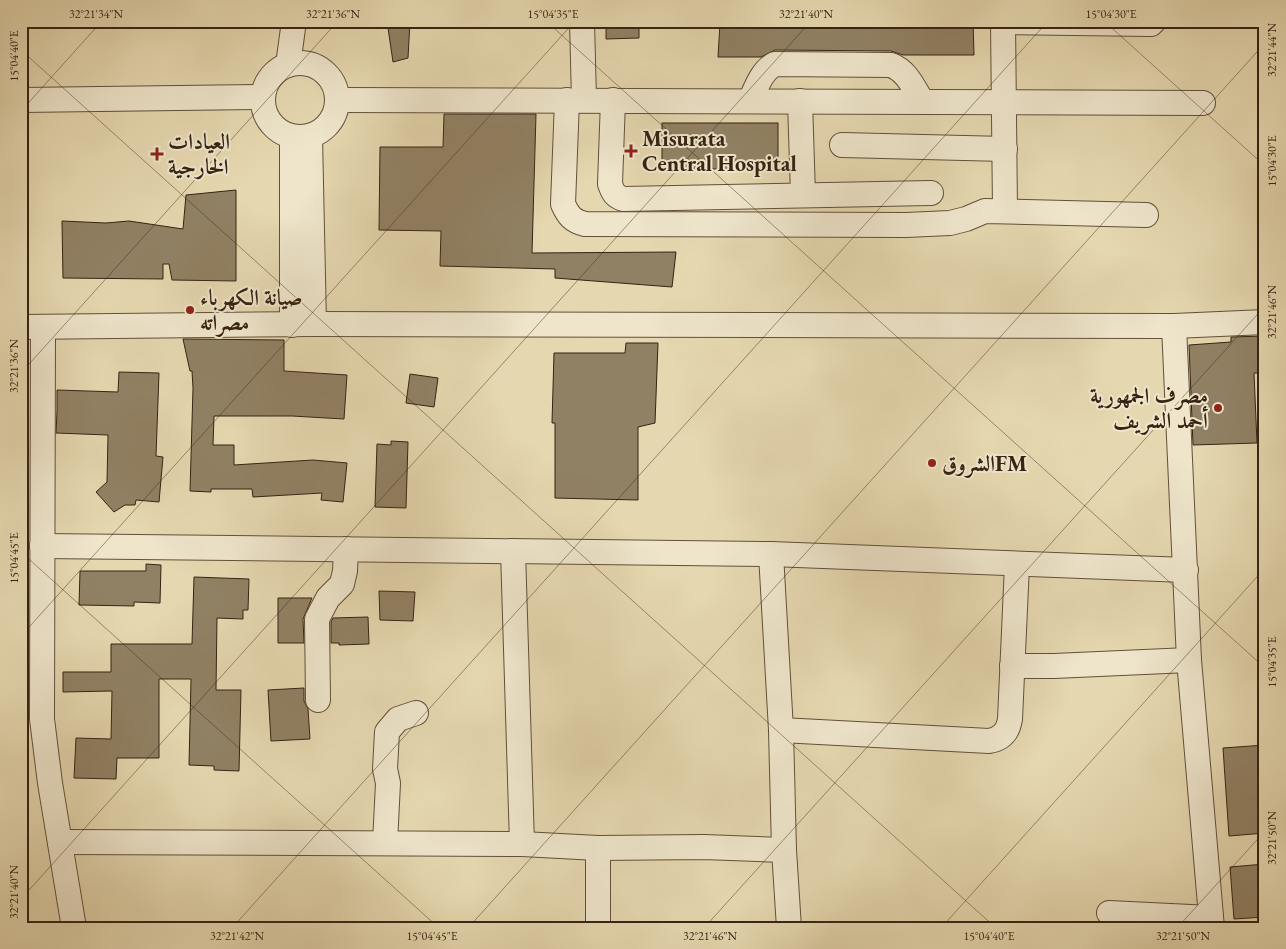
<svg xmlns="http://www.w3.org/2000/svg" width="1286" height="949" font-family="'EB Garamond',Amiri,serif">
<rect width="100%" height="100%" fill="#e5d7af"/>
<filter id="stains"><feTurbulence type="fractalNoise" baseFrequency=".004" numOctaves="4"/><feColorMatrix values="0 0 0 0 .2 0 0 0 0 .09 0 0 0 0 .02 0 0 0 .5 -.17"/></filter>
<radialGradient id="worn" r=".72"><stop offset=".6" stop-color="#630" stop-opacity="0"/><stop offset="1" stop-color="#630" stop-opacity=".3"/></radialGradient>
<!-- building -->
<g fill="#918164" stroke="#372313">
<polygon points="387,21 410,21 408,58 393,62"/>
<polygon points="606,21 639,21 639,38 606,39"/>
<polygon points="781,21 973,21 974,55 903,55 891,51 775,50 761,57 718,57 720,23"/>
<polygon points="444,114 536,114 532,253 676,252 672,287 555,278 555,269 440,266 441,231 379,230 380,147 443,147"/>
<rect x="662" y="123" width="116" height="46"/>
<polygon points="236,190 236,281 172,280 169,264 163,264 163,279 63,278 62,221 106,223 129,221 183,229 186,195"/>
<polygon points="1265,336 1265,373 1254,373 1257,443 1193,445 1189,345 1231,342 1231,337"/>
<polygon points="183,339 284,340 284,371 347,375 344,419 292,416 214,416 213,445 234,445 234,465 313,460 347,463 343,502 321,500 322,493 253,497 252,489 211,489 211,492 190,491 193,388 192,371 190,371"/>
<polygon points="626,343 658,343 655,423 638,427 638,500 555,498 555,423 552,423 554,353 625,353"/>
<polygon points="119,372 159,373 156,456 163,457 159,502 136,500 135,505 125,505 114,512 96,492 107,482 108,435 56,433 57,411 57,390 118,392"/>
<polygon points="410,374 438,378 434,407 406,403"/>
<polygon points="391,441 408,442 406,508 375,507 377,444 391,445"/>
<polygon points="146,564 161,565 160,603 134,602 134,606 79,605 80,571 146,571"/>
<polygon points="194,577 249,579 248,610 243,610 243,619 217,618 216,690 241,690 239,771 214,770 214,766 189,765 191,679 159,679 159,758 117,758 116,779 74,778 76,738 111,739 112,691 63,692 63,672 111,672 111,644 192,644"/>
<polygon points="379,591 415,592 413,621 380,620"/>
<polygon points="278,598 312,598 303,619 304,643 278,643"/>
<polygon points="368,617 369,644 339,645 339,643 331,643 331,622 333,618"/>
<polygon points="304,688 304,701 308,709 310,739 271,741 268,690"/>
<polygon points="1265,745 1265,833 1229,836 1223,748"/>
<polygon points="1265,864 1265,917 1234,919 1230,867"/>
</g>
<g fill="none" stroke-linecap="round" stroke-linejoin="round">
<!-- minor casing -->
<g stroke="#62503a" stroke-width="26">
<g id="minor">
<polyline points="582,21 584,100"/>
<polyline points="1003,21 1005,211"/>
<polyline points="1003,22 1151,24 1154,21"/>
<circle cx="300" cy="100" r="37"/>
<polyline points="288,65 294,21"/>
<polyline points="21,100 262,97"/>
<polyline points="337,100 1203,103"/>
<path d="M567,100l-4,104c5,11 9,17 22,20l321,1 44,-2 16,-4 19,-8 161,4"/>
<path d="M613,100l-3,84c3,9 5,12 13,15l308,-6"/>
<path d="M750,101c6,-13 12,-31 25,-37l116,1c16,6 22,22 31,36"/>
<polyline points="800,101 803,195"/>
<polyline points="310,136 314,324"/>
<polyline points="842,145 1005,149"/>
<polyline points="292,325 292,137"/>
<polyline points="1174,326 1189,660 1212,928"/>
<polyline points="21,327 314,324 1174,326 1265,322"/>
<polyline points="43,328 42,719 50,783 74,928"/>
<polyline points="42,546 771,554 1186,570"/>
<polyline points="513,551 522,844"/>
<polyline points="771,554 781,730 784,850 789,928"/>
<polyline points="1012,666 1054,666 1189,660"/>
<polyline points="318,700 317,619 328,598 342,584 345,571 346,549"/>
<path d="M781,730l208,11c12,-2 19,-9 21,-22l7,-154"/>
<polyline points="60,842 522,844 598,848 704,847 784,850"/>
<polyline points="385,843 388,783 385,769 387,732 398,719 416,713"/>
<polyline points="1109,913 1211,918"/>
<polyline points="598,928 598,848"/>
</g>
</g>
<!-- minor -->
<use href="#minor" stroke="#eee5cb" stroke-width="24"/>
</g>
<!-- ticks -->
<path fill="none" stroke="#372313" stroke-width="1" stroke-opacity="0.45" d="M546,21l719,647M1104,21l161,145M21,50l975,878M21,111l81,-90M21,373l317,-352M21,552l418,376M21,636l554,-615M21,899l790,-878M232,928l816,-907M468,928l797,-885M704,928l561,-622M941,928l324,-360M1177,928l88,-97"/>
<!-- markers -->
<g fill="#8f2418" stroke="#eee5cb" stroke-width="2">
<path d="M628.5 143.5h5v5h5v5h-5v5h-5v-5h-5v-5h5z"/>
<path d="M154.5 146.5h5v5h5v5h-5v5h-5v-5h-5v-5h5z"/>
<circle cx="190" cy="310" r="5"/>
<circle cx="1218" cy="408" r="5"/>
<circle cx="932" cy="463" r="5"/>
</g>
<g text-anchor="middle" stroke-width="4" stroke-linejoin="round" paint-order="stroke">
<!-- poi labels -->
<g font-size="22" font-weight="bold" fill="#372313" stroke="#eee5cb" text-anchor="start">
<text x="642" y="146">Misurata<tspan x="642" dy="25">Central Hospital</tspan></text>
<text x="168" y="149">العيادات<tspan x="168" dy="25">الخارجية</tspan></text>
<text x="200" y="305">صيانة الكهرباء<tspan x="200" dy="25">مصراته</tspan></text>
<text x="1208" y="403" text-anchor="end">مصرف الجمهورية<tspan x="1208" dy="25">أحمد الشريف</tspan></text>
<text x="942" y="471">الشروقFM</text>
</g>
</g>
<!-- margin -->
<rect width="1286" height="949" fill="none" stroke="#e5d7af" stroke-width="55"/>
<rect x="28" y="28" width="1230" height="894" fill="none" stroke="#372313" stroke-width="2"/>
<g font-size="12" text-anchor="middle" fill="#372313">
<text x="96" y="18">32°21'34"N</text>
<text x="333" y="18">32°21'36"N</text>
<text x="553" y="18">15°04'35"E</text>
<text x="806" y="18">32°21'40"N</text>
<text x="1111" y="18">15°04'30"E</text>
<text transform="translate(1272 50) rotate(-90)" y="4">32°21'44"N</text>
<text transform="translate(14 56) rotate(-90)" y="4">15°04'40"E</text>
<text transform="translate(1272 161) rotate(-90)" y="4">15°04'30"E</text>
<text transform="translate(1272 312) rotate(-90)" y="4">32°21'46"N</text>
<text transform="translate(14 366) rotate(-90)" y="4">32°21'36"N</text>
<text transform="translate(14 558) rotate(-90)" y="4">15°04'45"E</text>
<text transform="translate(1272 662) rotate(-90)" y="4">15°04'35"E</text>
<text transform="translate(1272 838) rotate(-90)" y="4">32°21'50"N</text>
<text transform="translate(14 892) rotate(-90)" y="4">32°21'40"N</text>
<text x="237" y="940">32°21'42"N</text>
<text x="432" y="940">15°04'45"E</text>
<text x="710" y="940">32°21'46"N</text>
<text x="989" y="940">15°04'40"E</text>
<text x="1183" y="940">32°21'50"N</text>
</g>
<rect width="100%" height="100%" filter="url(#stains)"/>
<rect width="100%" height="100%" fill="url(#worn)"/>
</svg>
